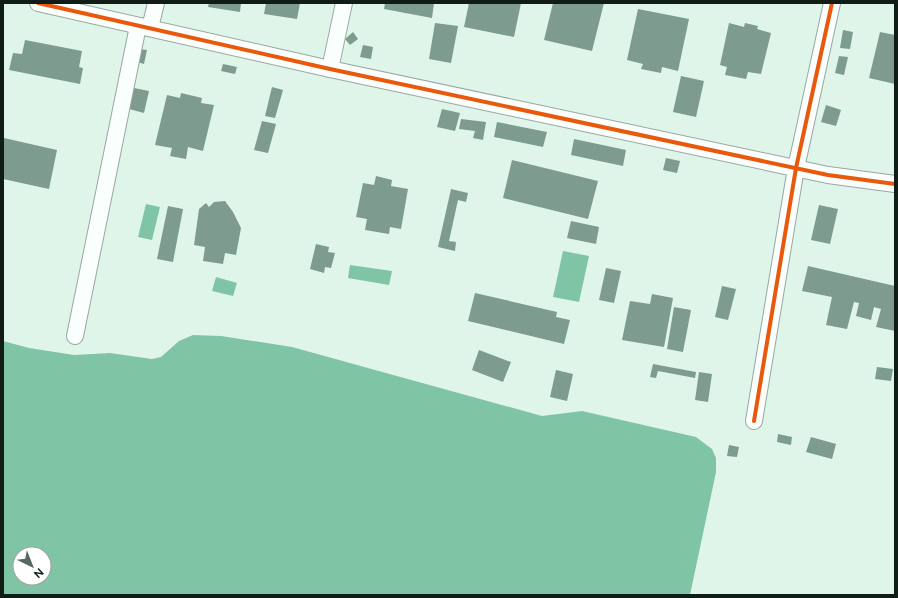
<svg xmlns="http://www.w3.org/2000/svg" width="898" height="598" font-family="Figtree,sans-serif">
<rect width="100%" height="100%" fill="#dff5ea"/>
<!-- water -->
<g fill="#80c4a6" fill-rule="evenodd">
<polygon points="146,204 160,207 152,240 138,237"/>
<polygon points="563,251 589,256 579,302 553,297"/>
<polygon points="350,265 392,271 389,285 348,278"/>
<polygon points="216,277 237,283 233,296 212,291"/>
<path d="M193,335l28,1 71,11 250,69 40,-5 114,26 16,12 4,9v14l-26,123h-687v-254l26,7 45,7 36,-2 42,6 9,-2 18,-16zM20,554h24v24h-24z"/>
</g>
<!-- building -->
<g fill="#7d9b8f">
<polygon points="209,3 241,3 240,12 208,7"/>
<polygon points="266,3 300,3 297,19 264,14"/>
<polygon points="385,3 434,3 432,18 384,9"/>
<polygon points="469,3 521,3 514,37 464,27"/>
<polygon points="553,3 604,3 592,51 544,40"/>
<polygon points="638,9 689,19 678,71 662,67 661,73 641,69 643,64 627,60"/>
<polygon points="435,23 458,26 451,63 429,59"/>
<polygon points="729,23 744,27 745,23 758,26 757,29 771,33 761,74 748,72 746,79 725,75 727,67 720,65"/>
<polygon points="843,30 853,32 850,49 840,48"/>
<polygon points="353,32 358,39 350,45 345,39"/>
<polygon points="880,32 895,35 895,84 869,78"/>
<polygon points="25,40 82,51 79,67 83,68 80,84 9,70 13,53 22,54"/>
<polygon points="363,45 373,47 371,59 360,57"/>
<polygon points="140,49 147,50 144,64 137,62"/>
<polygon points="839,56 848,57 844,75 835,73"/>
<polygon points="223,64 237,67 235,74 221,71"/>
<polygon points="681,76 704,81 696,117 673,112"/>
<polygon points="272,87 283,90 275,118 265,116"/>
<polygon points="134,88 149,91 144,113 129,109"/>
<polygon points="181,93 202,98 201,103 214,105 203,151 188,147 186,159 170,156 172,148 155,145 167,95 180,98"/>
<polygon points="826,105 841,110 836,126 821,122"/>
<polygon points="442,109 460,113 455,131 437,127"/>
<polygon points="461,119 486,122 483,140 473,138 475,131 459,129"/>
<polygon points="262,121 276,124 268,153 254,150"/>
<polygon points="497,122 547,132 543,147 494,137"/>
<polygon points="4,138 57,150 49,189 3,179"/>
<polygon points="574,139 626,150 623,166 571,155"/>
<polygon points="666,158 680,161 677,173 663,170"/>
<polygon points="512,160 598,181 588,219 503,198"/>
<polygon points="376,176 392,180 391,186 408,189 401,229 390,227 389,234 365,230 367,219 356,217 363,183 374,185"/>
<polygon points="451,189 468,193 466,202 458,200 449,241 456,242 455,251 438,247"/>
<polygon points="225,201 233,212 241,228 236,255 225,253 223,264 203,261 205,247 194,245 199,209 206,203 209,207 214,202"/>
<polygon points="819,205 838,209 830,244 811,240"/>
<polygon points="168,206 183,209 173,262 157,259"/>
<polygon points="571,221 599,227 596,244 567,238"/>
<polygon points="316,244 329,247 328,252 335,253 331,268 325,267 324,273 310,269"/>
<polygon points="808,266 895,286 895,331 876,327 881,309 874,307 871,320 856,316 859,303 854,302 847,329 826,325 832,297 802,291"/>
<polygon points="606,268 621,271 614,303 599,300"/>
<polygon points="722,286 736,289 728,320 715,317"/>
<polygon points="475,293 557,312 556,317 570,320 564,344 468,321"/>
<polygon points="652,294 673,298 664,347 622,340 630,301 650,304"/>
<polygon points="674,307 691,310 683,352 667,349"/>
<polygon points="479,350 511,362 503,382 472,370"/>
<polygon points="653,364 696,372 695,378 658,371 656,378 650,377"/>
<polygon points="877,367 893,369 891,381 875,379"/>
<polygon points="556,370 573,374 567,401 550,397"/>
<polygon points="699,372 712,374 708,402 695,400"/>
<polygon points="778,434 792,437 791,445 777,442"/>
<polygon points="811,437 836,444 832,459 806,452"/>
<polygon points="729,445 739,447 737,457 727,456"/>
</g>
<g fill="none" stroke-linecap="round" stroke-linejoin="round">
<!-- minor casing -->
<g stroke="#98a8a0" stroke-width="18">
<g id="minor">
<polyline points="38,3 330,69 828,175 895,184"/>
<polyline points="150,28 156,3"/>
<polyline points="330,69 344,3"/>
<polyline points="75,336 138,26"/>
<polyline points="754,421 796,168 832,3"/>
</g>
</g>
<!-- minor -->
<use href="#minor" stroke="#fafefc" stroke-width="16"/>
<!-- cycleway casing -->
<g stroke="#fff" stroke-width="6">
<g id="cycleway">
<polyline points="38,3 330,69 828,175 895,184"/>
<polyline points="754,421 796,168 832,3"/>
</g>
</g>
<!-- cycleway -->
<use href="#cycleway" stroke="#e8590c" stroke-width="4"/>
</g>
<!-- border -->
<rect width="898" height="598" fill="none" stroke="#0f1d16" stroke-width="8"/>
<!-- north arrow -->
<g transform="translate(32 566) rotate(137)"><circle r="19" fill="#ffffff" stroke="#9fa5a2"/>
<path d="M0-3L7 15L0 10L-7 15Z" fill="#586960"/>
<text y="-6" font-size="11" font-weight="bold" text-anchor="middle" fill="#0f1d16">N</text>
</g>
</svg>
